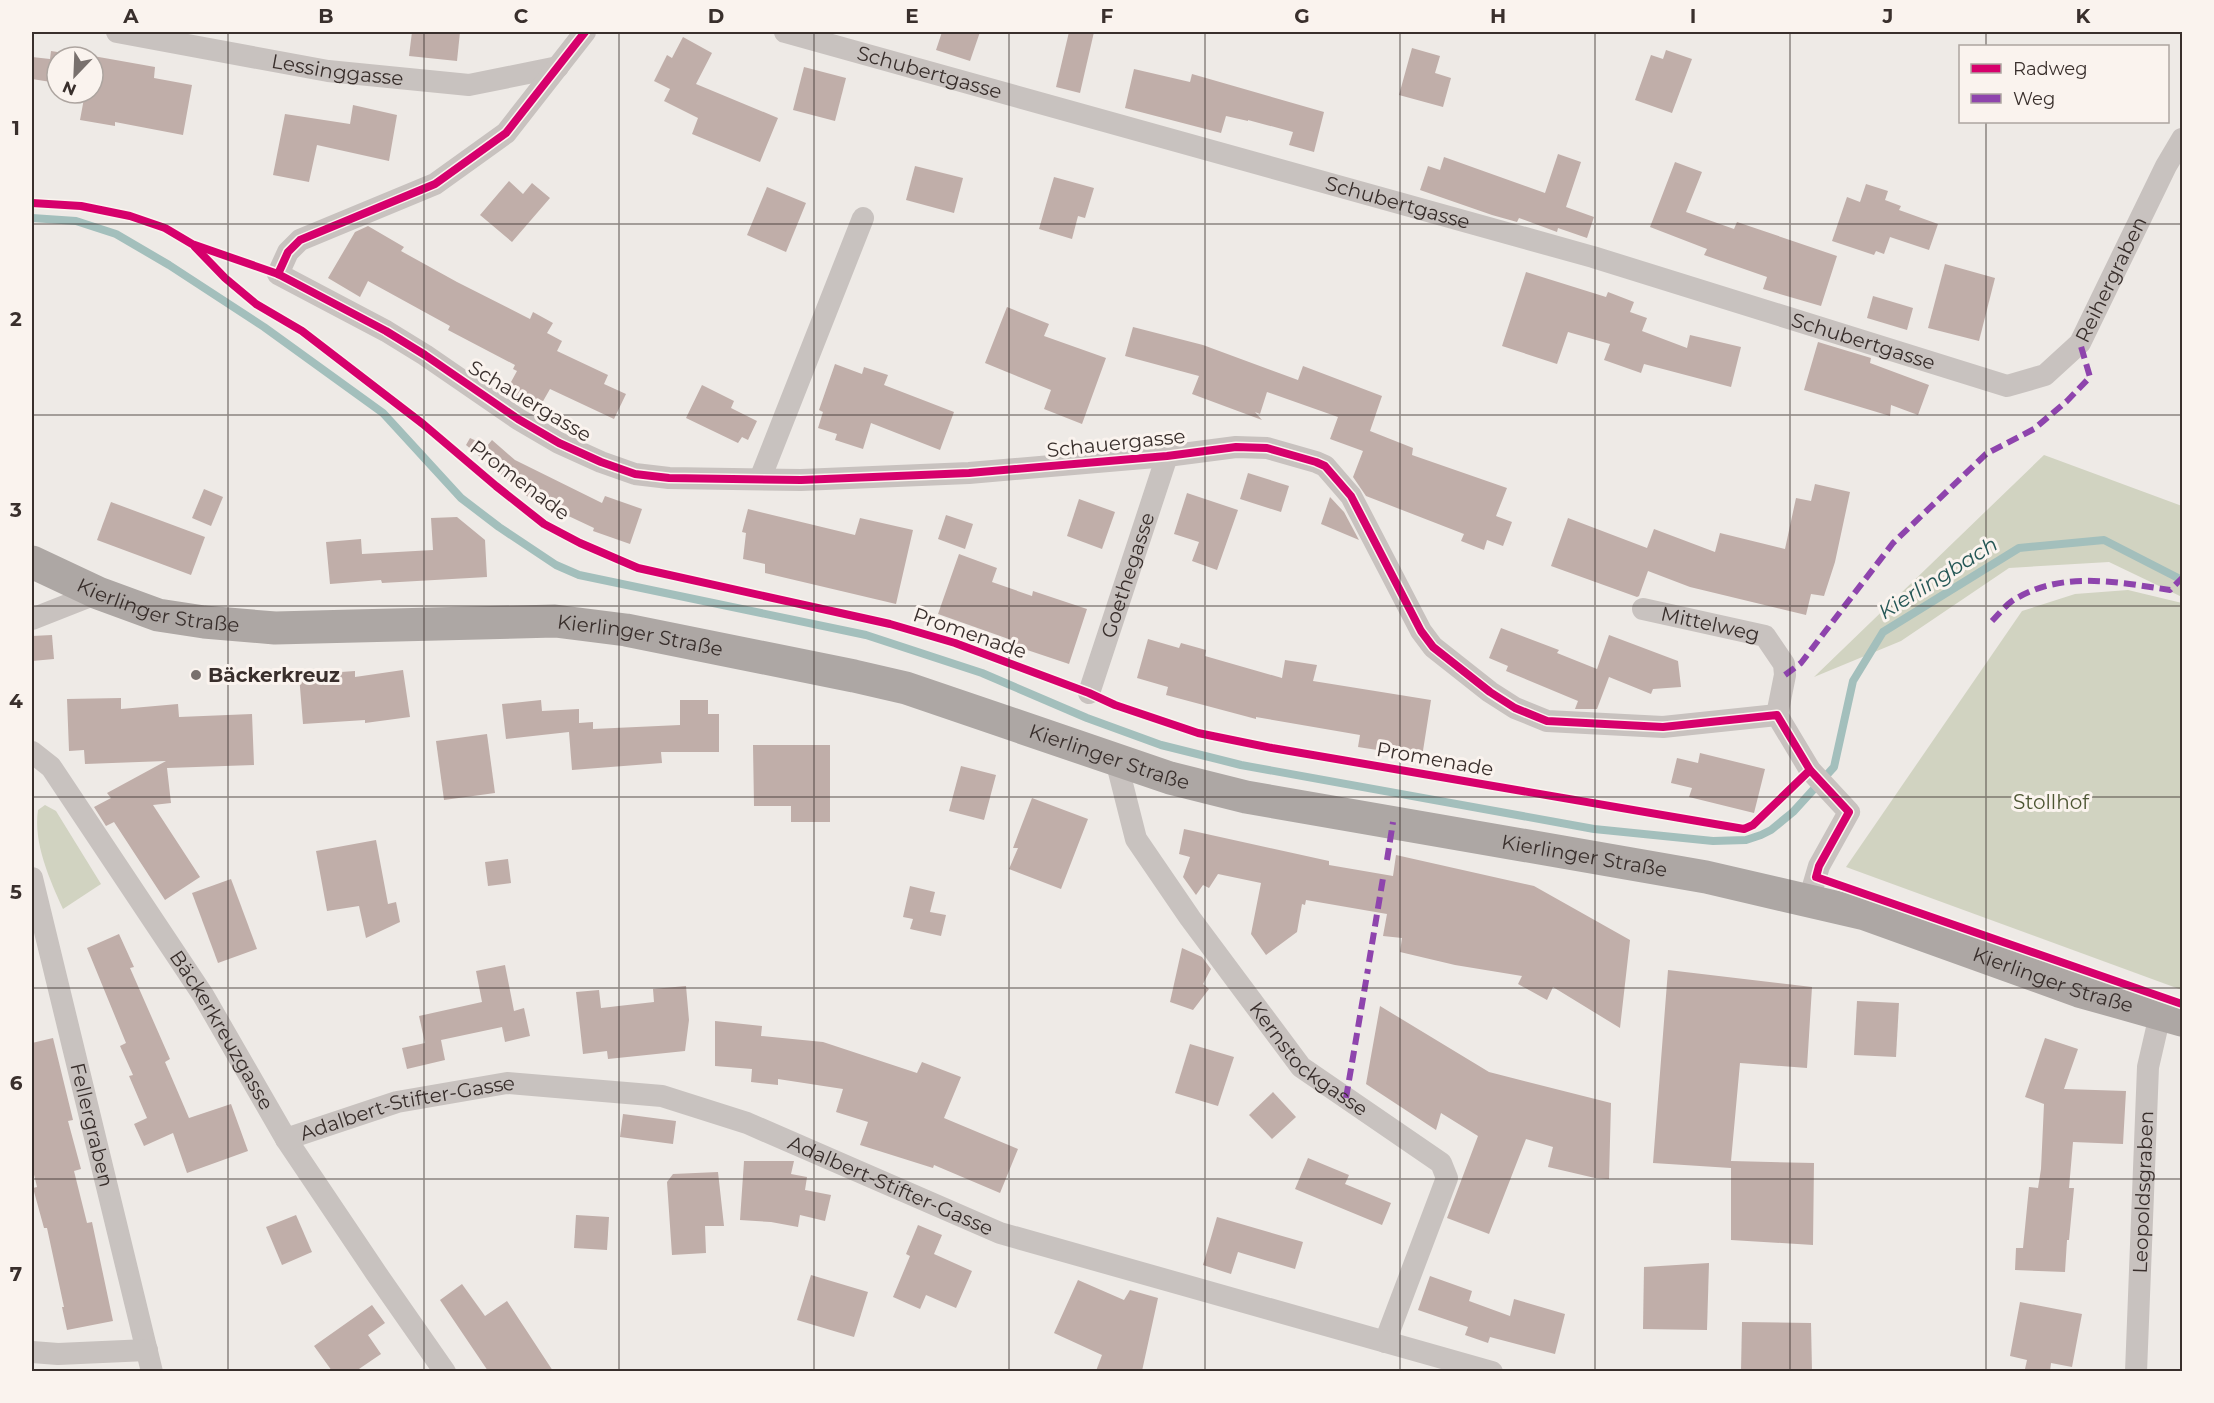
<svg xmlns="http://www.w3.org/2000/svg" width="2214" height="1403" font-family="Montserrat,sans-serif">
<rect width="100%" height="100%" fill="#eeeae6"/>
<!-- green -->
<g fill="#d1d3c1">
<polygon points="2044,455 2182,506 2182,597 2109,562 2009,568 1901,641 1814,677"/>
<polygon points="2128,590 2182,603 2182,990 1846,867 2022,611 2075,594"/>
<path d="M45,805l11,6 45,73 -38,25c-13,-29 -30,-66 -25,-99z"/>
</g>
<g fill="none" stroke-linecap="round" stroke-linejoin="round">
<!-- stream -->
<polyline stroke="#a3bfbc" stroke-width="8" points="32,218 76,221 116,234 169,265 264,327 383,413 461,498 499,527 556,565 579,575 866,635 982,673 1087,718 1161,745 1241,765 1594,829 1713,841 1746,840 1761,835 1771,830 1793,812 1834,767 1853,681 1883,632 2019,548 2104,540 2182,580"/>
</g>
<!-- building -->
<g fill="#c0aea9">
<polygon points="412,32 460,32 457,61 409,56"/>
<polygon points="942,32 980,32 970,61 936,50"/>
<polygon points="1069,32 1094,32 1080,93 1056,87"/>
<polygon points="683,37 712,53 696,84 778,118 760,162 692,134 698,118 664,101 670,89 654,81 667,55 672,58"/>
<polygon points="1412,48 1440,56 1435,73 1451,78 1443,107 1399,95"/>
<polygon points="1666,50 1692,59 1672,113 1635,100 1651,55 1663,59"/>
<polygon points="51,51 64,53 65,51 155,67 154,78 192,85 183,135 115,122 115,126 80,120 85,93 93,93 93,57 57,57 57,83 32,79 32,57 50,59"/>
<polygon points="804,67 846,78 835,121 793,110"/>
<polygon points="1134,69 1190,82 1192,74 1324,112 1314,152 1289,145 1293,132 1248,120 1248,121 1226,116 1221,133 1125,108"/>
<polygon points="353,105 397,115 389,161 317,145 309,182 273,175 285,114 350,124"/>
<polygon points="1558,154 1581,162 1566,207 1594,217 1587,238 1558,228 1557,232 1519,218 1517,222 1492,215 1420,190 1428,166 1440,170 1444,157 1545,193"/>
<polygon points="1675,162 1702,172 1686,212 1734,229 1737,222 1837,256 1821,306 1763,289 1767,277 1704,255 1707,249 1650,227"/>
<polygon points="915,166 963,178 954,213 906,200"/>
<polygon points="1054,177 1094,188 1085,218 1078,216 1072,239 1039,229"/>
<polygon points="509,181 523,194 532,183 550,198 512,242 480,215"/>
<polygon points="1866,184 1888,191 1885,200 1901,206 1899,210 1938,224 1929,250 1890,237 1884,254 1876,251 1874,255 1832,241 1847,197 1860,202"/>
<polygon points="767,187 806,203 786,252 747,235"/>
<polygon points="368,226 404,247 401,251 457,282 530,319 533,312 553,323 547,333 562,341 557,351 608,375 604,384 626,394 614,419 550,389 538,410 505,393 517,371 513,369 515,365 448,330 450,326 368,281 360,297 328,278 355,232"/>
<polygon points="1945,264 1995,278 1979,341 1928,328"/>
<polygon points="1526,272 1606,297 1608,292 1634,302 1630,312 1647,318 1642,331 1687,348 1690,335 1741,347 1731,387 1644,364 1641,373 1604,360 1610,344 1568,332 1557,364 1502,346"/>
<polygon points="1873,296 1913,308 1907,330 1867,318"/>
<polygon points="1007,307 1049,324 1044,336 1106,358 1082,424 1044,409 1051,390 985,363"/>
<polygon points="1133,327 1203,345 1298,380 1303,366 1382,396 1370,431 1413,448 1412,455 1507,488 1496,516 1512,522 1503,546 1487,540 1484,550 1461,541 1464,534 1366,496 1353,477 1363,451 1330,439 1338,417 1267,392 1260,414 1255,412 1262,420 1192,394 1199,376 1125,356"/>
<polygon points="1818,342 1871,358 1870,363 1929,385 1918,415 1891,405 1890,416 1804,390"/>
<polygon points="835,364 862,374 864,367 888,375 884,385 954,412 940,450 871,423 863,449 835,440 837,434 818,428 823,412 819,410"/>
<polygon points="702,385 734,401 731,408 757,421 748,440 742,437 738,443 686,418"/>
<polygon points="470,438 487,446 492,440 515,460 602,503 605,496 642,509 630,544 593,531 594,528 528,497 466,445"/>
<polygon points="1248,473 1289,486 1281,512 1240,499"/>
<polygon points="1815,484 1850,492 1835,562 1824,596 1811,594 1806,615 1690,587 1648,571 1639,596 1637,597 1551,566 1568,518 1647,548 1654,529 1715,552 1720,533 1785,549 1796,498 1811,501"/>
<polygon points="204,489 223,497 211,526 192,518"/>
<polygon points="1187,493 1238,510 1217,570 1192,561 1199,542 1174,534"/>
<polygon points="1330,497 1344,512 1359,540 1321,524"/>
<polygon points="1079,499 1115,512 1102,549 1067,536"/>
<polygon points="111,502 205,537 191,575 97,540"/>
<polygon points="748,509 855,535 860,518 913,530 896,604 765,573 765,564 743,559 746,533 742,532"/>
<polygon points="946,515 973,524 965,549 938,539"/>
<polygon points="457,517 485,540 487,577 382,583 381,580 330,584 326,542 361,539 362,554 433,550 431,518"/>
<polygon points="959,554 997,568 992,582 1032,596 1033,591 1087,609 1069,664 1015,646 1017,642 938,614"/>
<polygon points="1501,628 1559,650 1557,653 1597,669 1609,635 1678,661 1681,687 1653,689 1651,694 1609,677 1597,709 1575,709 1578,701 1506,671 1508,666 1489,658"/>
<polygon points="52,635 54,659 32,661 32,636"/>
<polygon points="1148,639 1179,648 1181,643 1206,650 1205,656 1282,678 1285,660 1317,665 1313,681 1431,700 1422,757 1358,747 1360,735 1256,717 1256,719 1166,695 1168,687 1137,678"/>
<polygon points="403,670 410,717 365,723 365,720 303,724 299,675 355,671 355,677"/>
<polygon points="121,698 121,709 178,704 179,717 252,714 254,765 167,768 171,803 153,805 200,877 165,900 114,822 106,826 94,807 111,798 107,793 166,761 85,764 84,750 69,751 67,699"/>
<polygon points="541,700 542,711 579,709 579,723 593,722 593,729 680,725 680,700 708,700 708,714 719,714 719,752 661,752 662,763 572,770 569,732 506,739 502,704"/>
<polygon points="487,734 495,793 444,800 436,741"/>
<polygon points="753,745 830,745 830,822 791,822 791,806 754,806"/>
<polygon points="1700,753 1765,769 1754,813 1689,797 1692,788 1671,783 1677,758 1698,763"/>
<polygon points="961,766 996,775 984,820 949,811"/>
<polygon points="1032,798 1088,819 1061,889 1009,869 1018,848 1013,848"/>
<polygon points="1184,829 1329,861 1329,865 1393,876 1396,855 1534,886 1630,940 1620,1028 1553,987 1547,1000 1518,984 1522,976 1455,965 1400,952 1402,938 1383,936 1387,914 1306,900 1305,905 1302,904 1297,932 1266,955 1251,934 1261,883 1218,874 1209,888 1203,885 1196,895 1183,877 1190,857 1179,854"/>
<polygon points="376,840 388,904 396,902 400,922 366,938 359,906 327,911 316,851"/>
<polygon points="508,859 511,883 488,886 485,862"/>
<polygon points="231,879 257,949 218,963 192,893"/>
<polygon points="910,886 935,892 930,912 946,915 941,936 910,929 913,919 903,917"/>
<polygon points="119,934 134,967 130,968 170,1059 165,1062 189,1118 231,1104 248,1151 187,1173 173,1133 144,1146 134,1124 147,1118 129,1076 133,1075 120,1046 126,1043 87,948"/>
<polygon points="1182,948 1202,957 1211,969 1203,984 1209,989 1193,1010 1170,1002"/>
<polygon points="505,965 514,1011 524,1008 530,1036 505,1042 502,1027 441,1040 445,1060 407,1069 402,1048 425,1043 419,1016 482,1002 476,971"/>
<polygon points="1668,970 1812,987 1807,1068 1740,1063 1731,1161 1814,1163 1813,1245 1731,1240 1731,1161 1731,1168 1653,1163"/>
<polygon points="686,986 689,1020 685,1051 608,1059 607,1051 583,1054 576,992 599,990 601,1008 654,1002 653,989"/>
<polygon points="1857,1001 1899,1003 1896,1057 1854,1055"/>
<polygon points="1380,1006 1489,1072 1611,1103 1609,1179 1595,1178 1548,1167 1553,1147 1526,1139 1489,1234 1447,1218 1478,1136 1441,1113 1436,1130 1366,1084"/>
<polygon points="715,1021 762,1026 761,1036 823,1042 917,1073 922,1062 961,1077 944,1118 1018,1149 1000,1193 934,1165 933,1168 860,1145 868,1122 836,1112 843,1089 778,1079 778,1085 751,1082 752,1069 715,1066"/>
<polygon points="53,1038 73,1120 68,1121 81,1169 74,1171 87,1223 92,1222 113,1321 67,1330 62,1307 64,1307 47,1228 44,1228 33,1188 37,1187 32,1166 32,1043"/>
<polygon points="2045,1038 2078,1049 2064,1089 2126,1091 2123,1144 2073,1142 2069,1188 2074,1188 2069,1240 2067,1240 2065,1272 2015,1270 2016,1248 2023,1248 2029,1187 2038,1188 2041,1169 2044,1104 2025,1097"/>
<polygon points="1190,1044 1234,1057 1218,1106 1175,1093"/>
<polygon points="1273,1092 1296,1117 1272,1139 1249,1115"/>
<polygon points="623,1114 676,1121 673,1144 620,1137"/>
<polygon points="1308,1158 1349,1175 1345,1184 1391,1203 1382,1225 1295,1189"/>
<polygon points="744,1161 794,1161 791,1174 807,1177 805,1190 831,1195 825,1221 800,1215 798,1227 771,1222 740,1220"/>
<polygon points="718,1172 724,1226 705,1226 706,1253 672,1255 667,1182 673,1174"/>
<polygon points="296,1215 312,1252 282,1265 266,1227"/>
<polygon points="576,1215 609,1217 607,1250 574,1248"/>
<polygon points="1217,1217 1303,1242 1295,1269 1238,1252 1231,1274 1203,1265"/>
<polygon points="918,1225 942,1235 934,1254 972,1271 956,1308 926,1295 920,1309 893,1297 910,1256 906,1254"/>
<polygon points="1709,1263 1707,1330 1643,1329 1644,1267"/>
<polygon points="811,1275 868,1292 854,1337 797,1320"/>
<polygon points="1430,1276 1472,1291 1469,1301 1510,1316 1514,1299 1565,1314 1555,1354 1490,1337 1488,1343 1465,1335 1468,1327 1418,1310"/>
<polygon points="1078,1280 1124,1300 1130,1290 1158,1298 1142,1371 1096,1371 1102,1355 1054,1333"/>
<polygon points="462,1284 485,1316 507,1301 553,1371 488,1371 440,1300"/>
<polygon points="2020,1302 2082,1314 2072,1367 2051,1363 2050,1371 2040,1371 2025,1369 2027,1360 2010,1356"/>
<polygon points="372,1305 385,1323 368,1335 381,1354 356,1371 332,1371 314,1346"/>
<polygon points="1742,1322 1811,1323 1812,1371 1741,1371"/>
</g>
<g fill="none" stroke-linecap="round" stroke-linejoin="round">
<!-- street -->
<g stroke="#c8c2bf" stroke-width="22">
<path id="s1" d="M117,32l211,39 141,14 89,-18"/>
<polyline points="585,32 506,133 435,184 300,240 288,252 278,274 386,331 425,355 518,419 559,443 601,462 635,474 669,478 801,480 969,473 1167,456 1236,447 1267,448 1316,462 1325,466 1351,496 1421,631 1433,647 1490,692 1515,708 1547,721 1663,727 1777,715 1810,770 1849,812 1819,866 1809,900"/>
<path id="s2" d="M785,32l808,225 414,129 38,-11 35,-32 86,-177 16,-27"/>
<polyline points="760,479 863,218"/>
<path id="s3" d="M1643,609l122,27 19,28 1,11 -8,40"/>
<polyline points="32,619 98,593"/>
<path id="s4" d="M1089,693l78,-237"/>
<path id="s5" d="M32,752l19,15 152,228 83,144 90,134 69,99"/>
<path id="s6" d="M1116,760l20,79 54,79 111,149 140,96 6,15 -62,164"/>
<path id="s7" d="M32,878l120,494"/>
<path id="s8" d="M286,1139l111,-37 110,-19 155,13 85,27 253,110 492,139"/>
<polyline points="32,1352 58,1354 147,1350"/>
<path id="s9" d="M2136,1372l12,-305 12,-52"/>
</g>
<!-- primary -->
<path stroke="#ada7a4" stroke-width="33" id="s10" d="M32,562l66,31 60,22 46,7 71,6 280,-7 71,9 228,46 52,12 264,90 76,19 460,80 159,37 214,77 103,29"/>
<!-- quiet -->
<g stroke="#8e44ad" stroke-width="6" stroke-dasharray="12 6" stroke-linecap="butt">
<path d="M1992,621c6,-6 13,-15 20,-20 48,-31 105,-19 158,-11l12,-12"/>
<polyline points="1785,675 1801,663 1893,543 1986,454 2034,429 2067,401 2090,377 2080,343"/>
<polyline points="1387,860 1393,822"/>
<polyline points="1369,962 1383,878"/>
<polyline points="1346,1098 1368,969"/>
</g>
<!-- cycleway casing -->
<g stroke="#faf3ee" stroke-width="11">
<g id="cycleway">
<polyline points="32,203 81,206 130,216 165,228 192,244 278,274 386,331 425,355 518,419 559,443 601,462 635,474 669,478 801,480 969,473 1167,456 1236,447 1267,448 1316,462 1325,466 1351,496 1421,631 1433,647 1490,692 1515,708 1547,721 1663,727 1777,715 1810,770 1849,812 1819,866 1816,877 2182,1004"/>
<polyline points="195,247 225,278 256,304 302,331 423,424 496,486 544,524 580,543 638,568 890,624 955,643 1089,693 1115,705 1198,733 1272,748 1744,829 1753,825 1810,770"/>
<polyline points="278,274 288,252 300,240 435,184 506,133 585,32"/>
</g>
</g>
<!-- cycleway -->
<use href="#cycleway" stroke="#d6006c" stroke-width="8"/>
</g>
<!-- grid -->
<path fill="none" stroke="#392f2c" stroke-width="1.5" stroke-opacity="0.55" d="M228,32v1340M424,32v1340M619,32v1340M814,32v1340M1009,32v1340M1205,32v1340M1400,32v1340M1595,32v1340M1790,32v1340M1986,32v14M1986,122v1250M32,224h2150M32,415h2150M32,606h2150M32,797h2150M32,988h2150M32,1179h2150"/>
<!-- markers -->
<circle fill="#78706d" stroke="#faf3ee" stroke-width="2" cx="196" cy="675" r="6"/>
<g text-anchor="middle" stroke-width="6" stroke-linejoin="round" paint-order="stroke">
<!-- street labels -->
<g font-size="20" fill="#392f2c" stroke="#faf3ee">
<text dy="7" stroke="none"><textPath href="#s1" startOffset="224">Lessinggasse</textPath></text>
<text dy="7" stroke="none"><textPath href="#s2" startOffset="150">Schubertgasse</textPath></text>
<text dy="7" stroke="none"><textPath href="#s2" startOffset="636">Schubertgasse</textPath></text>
<text dy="7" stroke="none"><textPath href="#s2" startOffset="1430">Reihergraben</textPath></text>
<text dy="7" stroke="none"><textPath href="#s2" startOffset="1122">Schubertgasse</textPath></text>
<text transform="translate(530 401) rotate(31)" y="7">Schauergasse</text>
<text transform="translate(1116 443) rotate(-6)" y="7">Schauergasse</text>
<text transform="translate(520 480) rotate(37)" y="7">Promenade</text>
<text dy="7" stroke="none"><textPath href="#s4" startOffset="124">Goethegasse</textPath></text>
<text dy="7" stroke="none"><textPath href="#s10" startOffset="135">Kierlinger Straße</textPath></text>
<text dy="7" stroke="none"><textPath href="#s3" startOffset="69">Mittelweg</textPath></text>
<text transform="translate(970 633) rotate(19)" y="7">Promenade</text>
<text dy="7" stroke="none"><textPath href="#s10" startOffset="621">Kierlinger Straße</textPath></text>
<text dy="7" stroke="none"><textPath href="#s10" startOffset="1107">Kierlinger Straße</textPath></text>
<text transform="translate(1435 759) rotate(10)" y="7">Promenade</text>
<text dy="7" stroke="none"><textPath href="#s10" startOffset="1593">Kierlinger Straße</textPath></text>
<text dy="7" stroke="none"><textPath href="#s10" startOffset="2079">Kierlinger Straße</textPath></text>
<text dy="7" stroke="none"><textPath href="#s5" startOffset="338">Bäckerkreuzgasse</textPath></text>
<text dy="7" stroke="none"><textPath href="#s6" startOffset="363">Kernstockgasse</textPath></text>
<text dy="7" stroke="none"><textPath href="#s8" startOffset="126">Adalbert-Stifter-Gasse</textPath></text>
<text dy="7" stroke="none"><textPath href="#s7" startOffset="254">Fellergraben</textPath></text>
<text dy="7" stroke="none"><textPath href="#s8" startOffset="630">Adalbert-Stifter-Gasse</textPath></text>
<text dy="7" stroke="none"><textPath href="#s9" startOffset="180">Leopoldsgraben</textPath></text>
</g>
<!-- poi labels -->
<g font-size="20" font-weight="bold" fill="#392f2c" stroke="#faf3ee" text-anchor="start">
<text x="208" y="682">Bäckerkreuz</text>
</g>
<!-- park labels -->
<g font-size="20" fill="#4c5532" stroke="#faf3ee">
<text x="2051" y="809">Stollhof</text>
</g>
<!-- water labels -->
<g font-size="21" font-style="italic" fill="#255756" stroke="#faf3ee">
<text transform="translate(1938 578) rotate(-32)" y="7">Kierlingbach</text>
</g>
</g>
<!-- border -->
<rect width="2214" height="1403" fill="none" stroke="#faf3ee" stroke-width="66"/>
<!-- legend -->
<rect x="1959" y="45" width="210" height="78" fill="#faf3ee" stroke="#ada5a0" stroke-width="1.5"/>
<rect x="1971" y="64" width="30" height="9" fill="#d6006c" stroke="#ada5a0" stroke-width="1.5"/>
<text x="2013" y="75" font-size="18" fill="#392f2c">Radweg</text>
<rect x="1971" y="94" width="30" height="9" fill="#8e44ad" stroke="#ada5a0" stroke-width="1.5"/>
<text x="2013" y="105" font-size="18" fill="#392f2c">Weg</text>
<!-- north arrow -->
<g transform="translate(75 75) rotate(203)"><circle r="28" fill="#faf3ee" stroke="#ada5a0" stroke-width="1.5"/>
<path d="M0-4.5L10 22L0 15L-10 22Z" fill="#78706d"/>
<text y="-9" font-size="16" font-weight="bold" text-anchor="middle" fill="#392f2c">N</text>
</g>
<rect x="33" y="33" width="2148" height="1337" fill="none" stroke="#392f2c" stroke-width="2"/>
<g font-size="20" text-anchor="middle" font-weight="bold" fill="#392f2c">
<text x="131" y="23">A</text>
<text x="326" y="23">B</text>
<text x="521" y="23">C</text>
<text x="716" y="23">D</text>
<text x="912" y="23">E</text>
<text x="1107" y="23">F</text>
<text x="1302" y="23">G</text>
<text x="1498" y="23">H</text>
<text x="1693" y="23">I</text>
<text x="1888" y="23">J</text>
<text x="2083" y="23">K</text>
<text x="16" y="135">1</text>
<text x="16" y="326">2</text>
<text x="16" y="517">3</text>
<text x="16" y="708">4</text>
<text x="16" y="899">5</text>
<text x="16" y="1090">6</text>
<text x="16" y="1281">7</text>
</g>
</svg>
